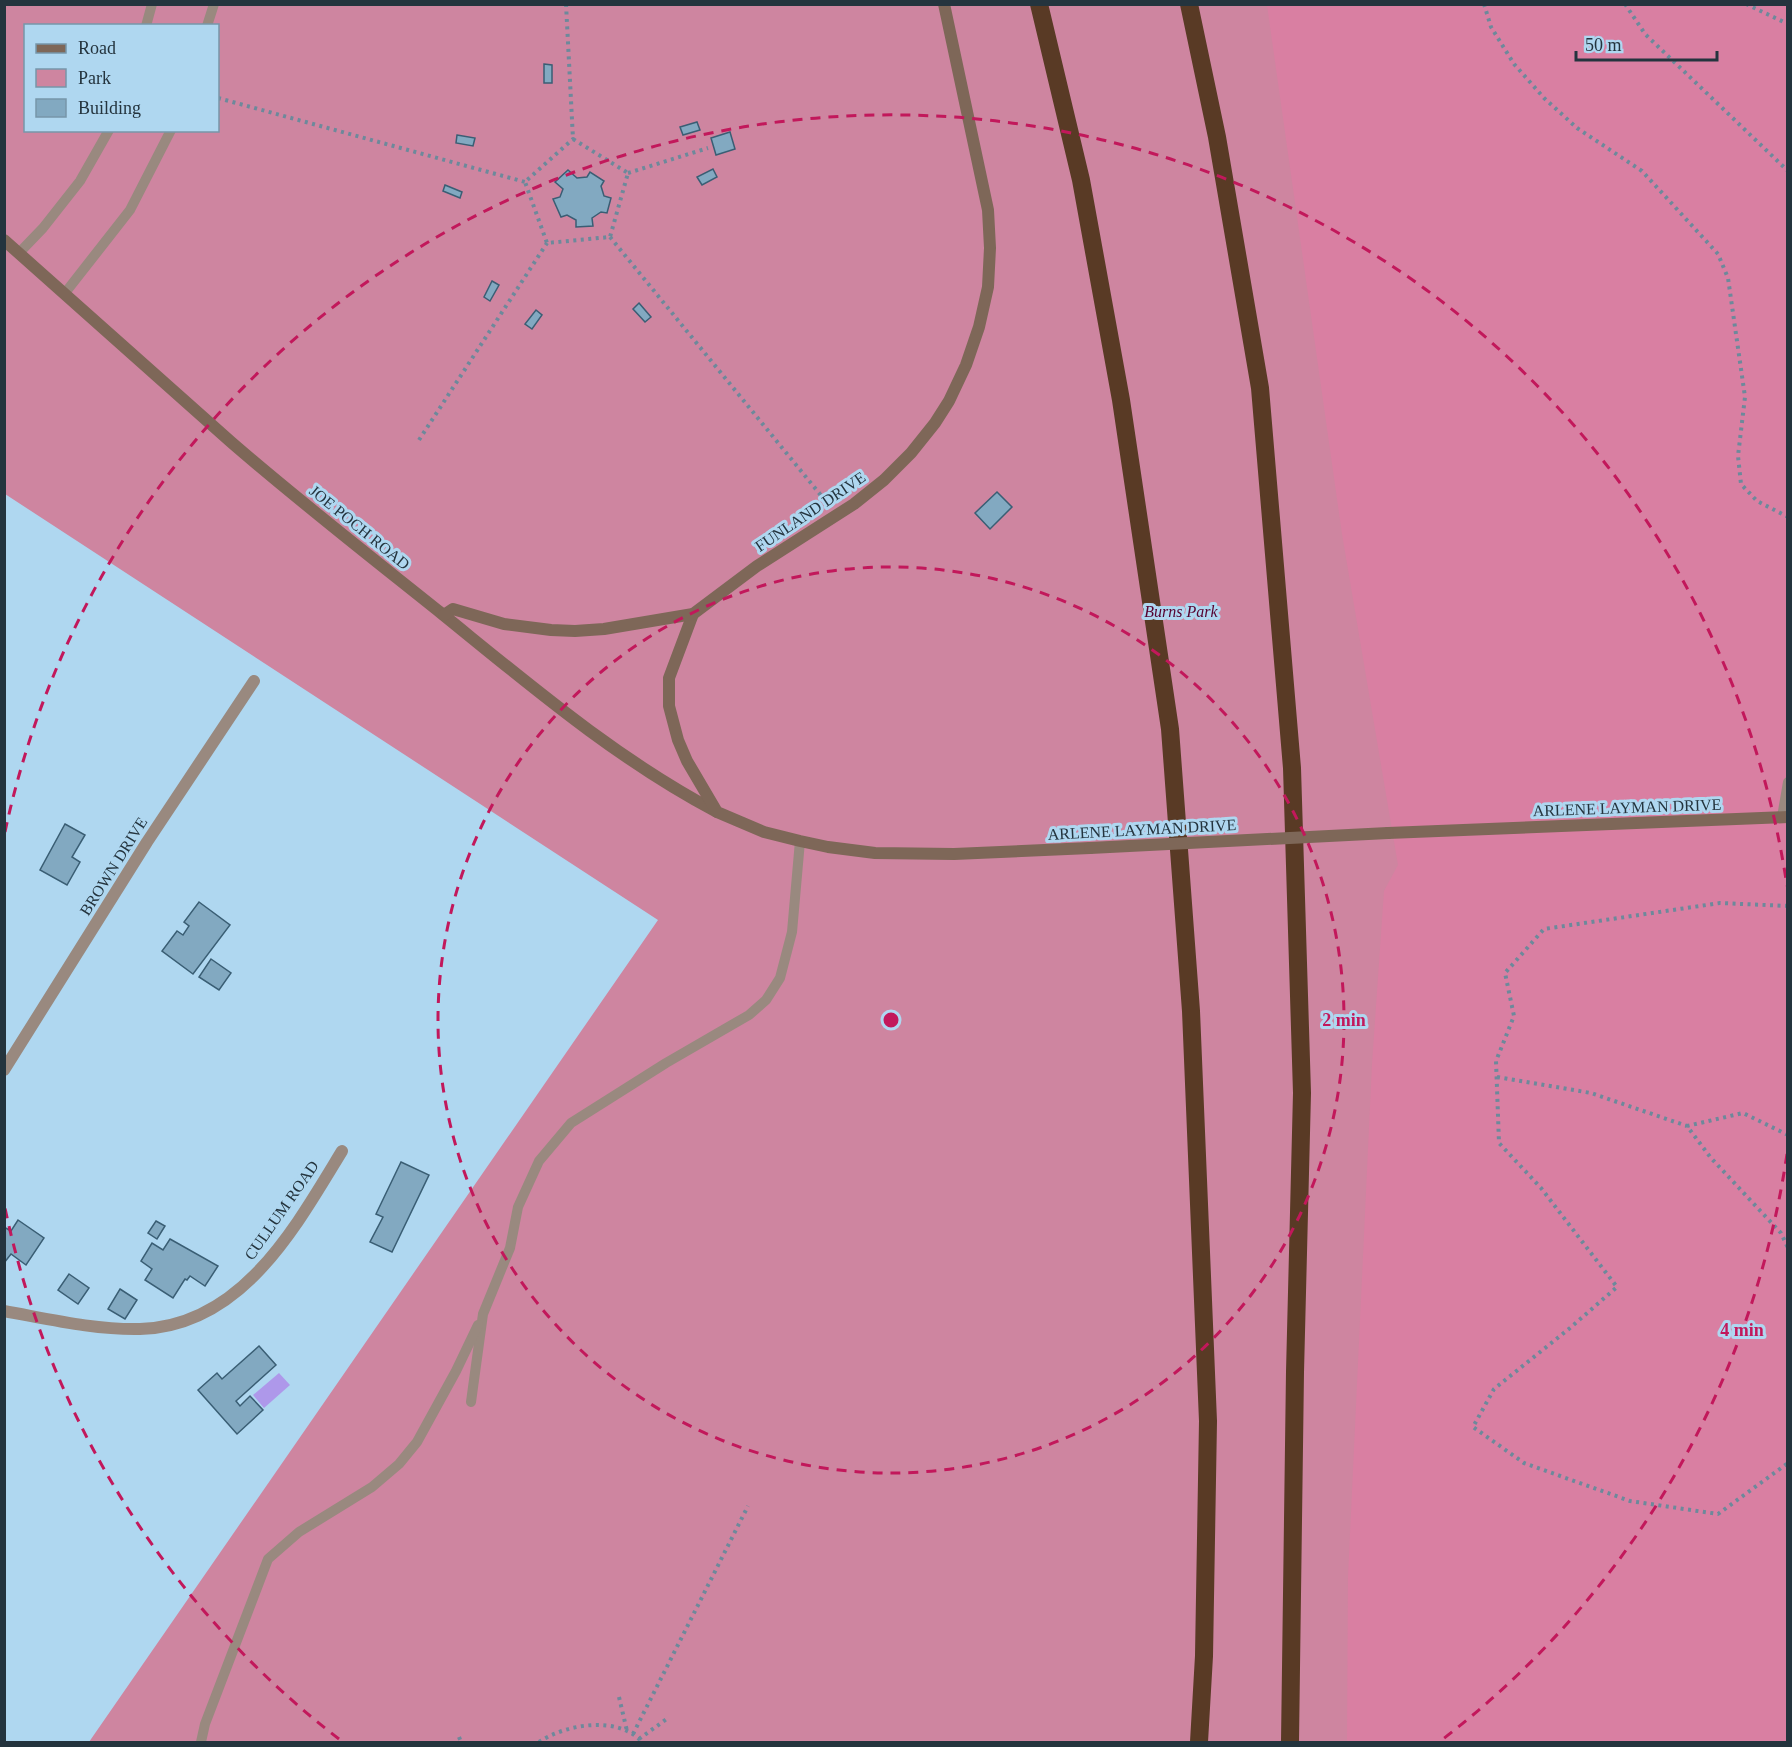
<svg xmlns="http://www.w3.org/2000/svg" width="1792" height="1747" font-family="'Times New Roman',serif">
<rect width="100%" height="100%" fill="#afd7f0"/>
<!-- green -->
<path fill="#ce85a0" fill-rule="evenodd" d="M4,5h1783v1737h-1698l569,-822 -653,-426zM26,26h192v104h-192z"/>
<!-- forest -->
<polygon fill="#d97fa2" points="1267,5 1787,5 1787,1742 1347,1742 1348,1577 1372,1064 1384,891 1398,865 1342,534"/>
<!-- water -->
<polygon fill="#ae98ea" points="279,1373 290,1385 264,1408 253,1395"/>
<!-- building -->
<g fill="#82a9c1" stroke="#3a5e74" stroke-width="1.5">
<polygon points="544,64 552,65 552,83 544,83"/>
<polygon points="697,122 700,130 683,135 680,127"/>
<polygon points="730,132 735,149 716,155 711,138"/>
<polygon points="457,135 475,138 473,146 456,143"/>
<polygon points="713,169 717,177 702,185 697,177"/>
<polygon points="568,170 577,178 587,177 590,172 604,181 601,186 604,196 611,198 607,213 601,212 592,218 593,226 576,227 576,220 567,215 561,217 553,199 560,197 563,189 555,182"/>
<polygon points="445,185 462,192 460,198 443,191"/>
<polygon points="492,281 499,285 490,301 484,297"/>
<polygon points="639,303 651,317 645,322 633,309"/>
<polygon points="536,310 542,315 532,329 525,324"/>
<polygon points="997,492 1012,507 990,529 975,513"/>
<polygon points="65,824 85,835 72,857 80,862 67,885 40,870"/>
<polygon points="199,902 230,925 193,974 162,951 177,931 183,935 189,926 184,922"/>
<polygon points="211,959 231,973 219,990 199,977"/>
<polygon points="401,1162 429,1175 392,1252 370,1242 383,1217 376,1214"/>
<polygon points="18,1220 44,1238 26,1265 11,1254 4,1263 4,1227 11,1231"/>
<polygon points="156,1221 165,1226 157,1239 148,1233"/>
<polygon points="170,1239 218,1266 205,1286 190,1276 187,1280 185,1279 173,1298 145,1280 152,1269 141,1261 152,1243 163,1250"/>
<polygon points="69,1274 89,1288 78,1304 58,1290"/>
<polygon points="120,1289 137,1300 125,1319 108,1309"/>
<polygon points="259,1346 276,1365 236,1401 240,1406 250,1396 263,1410 237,1434 198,1390 217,1373 222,1379"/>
</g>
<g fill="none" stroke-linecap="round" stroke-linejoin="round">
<!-- path -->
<g stroke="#6d899b" stroke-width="4" stroke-dasharray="3 4.5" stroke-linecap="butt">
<polyline points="566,4 573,139"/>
<polyline points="1484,4 1491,27 1514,64 1544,98 1577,128 1642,171 1718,254 1728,278 1745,397 1738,456 1741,484 1757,501 1788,517"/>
<polyline points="1625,4 1645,34 1788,171"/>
<polyline points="1746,4 1788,24"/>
<polyline points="218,98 525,182"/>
<polygon points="573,139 628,173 610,237 547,243 525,182"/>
<polyline points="628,173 708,148"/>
<polyline points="610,237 828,504"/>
<polyline points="419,440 547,243"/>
<polyline points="1788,906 1720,903 1544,929 1505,973 1514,1016 1496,1061 1499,1143 1541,1188 1617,1287 1570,1328 1494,1389 1473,1427 1524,1463 1630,1501 1718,1514 1788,1463"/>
<polyline points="1497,1077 1591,1093 1687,1126"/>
<polyline points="1788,1135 1743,1113 1687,1126 1711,1158 1781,1233 1788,1248"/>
<polyline points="619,1697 627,1731"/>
<polyline points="633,1734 748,1506"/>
<polyline points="459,1737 461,1742"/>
<polyline points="639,1739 668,1718"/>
<path d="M539,1742c27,-18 79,-27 103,0"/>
</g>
<!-- lane -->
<g stroke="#99897f" stroke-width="10">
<polyline points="146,26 152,4"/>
<polyline points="207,26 214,4"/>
<polyline points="19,253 43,228 80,181 109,130"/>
<polyline points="65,293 130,210 171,130"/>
<polyline points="1782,817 1788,782"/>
<polyline points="471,1402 483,1314 510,1248 518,1207 539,1161 571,1123 666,1063 749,1015 766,1000 780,978 792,932 800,841"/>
<polyline points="201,1742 205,1724 268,1559 299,1532 372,1487 399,1464 417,1442 456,1371 478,1325"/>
</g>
<!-- street -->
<g stroke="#99897f" stroke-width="12">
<polyline points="4,1070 147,842 254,681"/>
<path d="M4,1311c45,8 91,19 136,18 102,-3 155,-101 202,-178"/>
</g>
<!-- secondary -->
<g stroke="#7e6758" stroke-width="12">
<path d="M4,240c76,67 151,135 227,202 68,59 140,115 210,171 89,72 174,145 276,199"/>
<polyline points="693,614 669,678 669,706 678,740 687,761 717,812 764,832 800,841 828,847 875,853 954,854 1090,848"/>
<polyline points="444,615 453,609 504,624 551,630 575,631 604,629 693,614 757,566 854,504 884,480 911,453 935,423 949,401 966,365 979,327 988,287 990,248 988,210 944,4"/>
<polyline points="1388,833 1788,817"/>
</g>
<!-- highway -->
<g stroke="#593a25" stroke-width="18">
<polyline points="1039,4 1081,180 1121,400 1170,729 1191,1011 1208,1421 1204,1656 1199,1742"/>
<polyline points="1189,4 1217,137 1260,388 1292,768 1302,1093 1295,1372 1290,1742"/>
</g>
<!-- secondary-bridge -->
<polyline stroke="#7e6758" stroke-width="12" points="1090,848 1388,833"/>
</g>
<!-- distance rings -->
<g fill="none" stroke="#c2185b" stroke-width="3" stroke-dasharray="10 8">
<circle cx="891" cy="1020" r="453"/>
<path d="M1787 1154A906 906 0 0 1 1443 1739M339 1739A906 906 0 0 1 5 1208M5 832A906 906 0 0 1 1787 886"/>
</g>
<g text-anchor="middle" stroke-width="6" stroke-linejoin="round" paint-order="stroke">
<!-- street labels -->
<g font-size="16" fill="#24343e" stroke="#afd7f0">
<text transform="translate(810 511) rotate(-34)" y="6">FUNLAND DRIVE</text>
<text transform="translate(360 527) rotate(39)" y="6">JOE POCH ROAD</text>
<text transform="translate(1627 807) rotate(-2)" y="6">ARLENE LAYMAN DRIVE</text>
<text transform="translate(1142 829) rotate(-3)" y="6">ARLENE LAYMAN DRIVE</text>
<text transform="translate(113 866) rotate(-58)" y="6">BROWN DRIVE</text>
<text transform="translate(281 1210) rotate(-55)" y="6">CULLUM ROAD</text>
</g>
<!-- park labels -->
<g font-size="16" font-style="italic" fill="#56022f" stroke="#afd7f0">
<text x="1181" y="617">Burns Park</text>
</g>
</g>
<circle cx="891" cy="1020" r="9" fill="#c2185b" stroke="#afd7f0" stroke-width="3"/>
<g font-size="18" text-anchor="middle" font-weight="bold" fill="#c2185b" stroke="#afd7f0" stroke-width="6" stroke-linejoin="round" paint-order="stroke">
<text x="1344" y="1026">2 min</text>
<text x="1742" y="1336">4 min</text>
</g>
<!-- border -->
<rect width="1792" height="1747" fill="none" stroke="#24343e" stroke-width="12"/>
<!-- legend -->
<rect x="24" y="24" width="195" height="108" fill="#afd7f0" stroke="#7796a9" stroke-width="1.5"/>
<rect x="36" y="44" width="30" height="9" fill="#7e6758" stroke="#7796a9" stroke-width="1.5"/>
<text x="78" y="54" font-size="18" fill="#24343e">Road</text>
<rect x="36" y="69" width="30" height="18" fill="#ce85a0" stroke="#7796a9" stroke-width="1.5"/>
<text x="78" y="84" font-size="18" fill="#24343e">Park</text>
<rect x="36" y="99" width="30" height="18" fill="#82a9c1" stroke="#7796a9" stroke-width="1.5"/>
<text x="78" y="114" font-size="18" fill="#24343e">Building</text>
<!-- scale -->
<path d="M1576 51v9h141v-9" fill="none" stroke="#24343e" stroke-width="3"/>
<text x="1585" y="51" font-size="18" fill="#24343e" stroke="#afd7f0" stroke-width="4.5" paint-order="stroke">50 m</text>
</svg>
